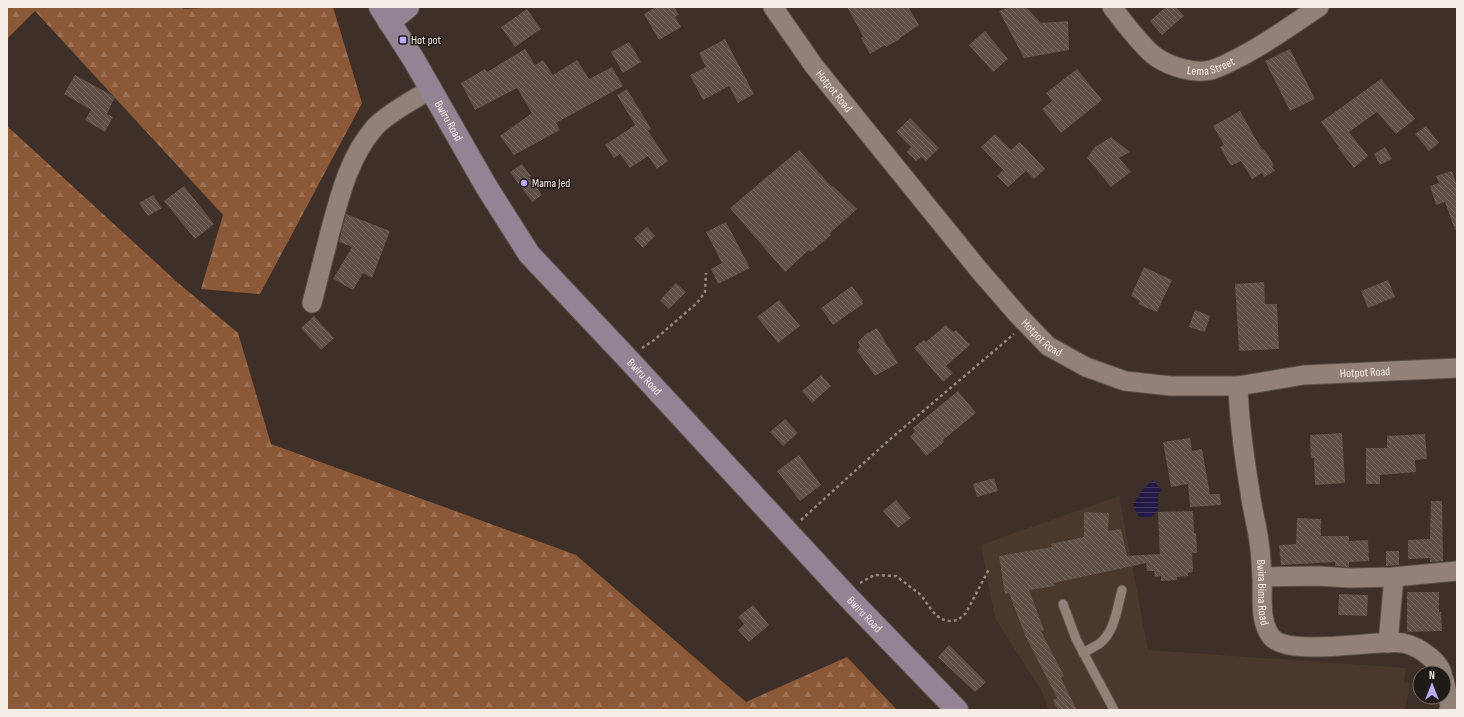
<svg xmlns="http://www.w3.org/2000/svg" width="1464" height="717" font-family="'Sofia Sans Condensed',sans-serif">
<defs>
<pattern id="forest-firs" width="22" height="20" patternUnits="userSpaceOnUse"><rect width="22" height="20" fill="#8c5938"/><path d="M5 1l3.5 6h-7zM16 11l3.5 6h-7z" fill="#9d7155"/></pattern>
<pattern id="water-rules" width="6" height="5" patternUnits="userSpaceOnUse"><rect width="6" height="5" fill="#231947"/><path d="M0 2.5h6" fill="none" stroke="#443b62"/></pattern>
<pattern id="building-back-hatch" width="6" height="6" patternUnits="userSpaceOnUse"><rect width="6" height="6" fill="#5f5047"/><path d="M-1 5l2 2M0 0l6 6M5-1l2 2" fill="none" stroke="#776a62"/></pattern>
</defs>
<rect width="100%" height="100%" fill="#3e3028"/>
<!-- built -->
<polygon fill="#4b382c" points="1119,496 1148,650 1406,668 1404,682 1410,683 1405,710 1049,710 1041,690 995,618 981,545"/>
<!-- forest -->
<g fill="url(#forest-firs)">
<polygon points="7,7 182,7 184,9 225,7 333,7 362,103 260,294 201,289 223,215 35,11 7,39"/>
<polygon points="7,126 177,282 238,333 271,444 576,555 746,702 847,657 897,710 7,710"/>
</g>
<!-- water -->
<polygon fill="url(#water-rules)" points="1153,480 1161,490 1158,496 1158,510 1151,517 1139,517 1133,505 1142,490"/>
<!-- building -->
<g fill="url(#building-back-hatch)">
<polygon points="656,7 674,7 679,15 675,17 681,27 659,40 644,14"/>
<polygon points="847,7 908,7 919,25 900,38 900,39 886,47 885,45 870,54 861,38 863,36"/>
<polygon points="1009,7 1026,7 1041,23 1068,21 1069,50 1024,58 999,11"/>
<polygon points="1166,7 1176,7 1184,16 1162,35 1150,21"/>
<polygon points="527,9 541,29 515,47 501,27"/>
<polygon points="985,31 1008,59 993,72 969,45"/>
<polygon points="725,39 754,94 738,103 729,86 703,100 690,75 706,67 699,53"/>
<polygon points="629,42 641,62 623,73 611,52"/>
<polygon points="525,49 535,65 543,60 553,75 577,60 589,79 612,67 623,86 556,123 560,130 514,155 500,136 532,113 517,88 475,110 461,83 485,69 487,72"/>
<polygon points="1290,49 1315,99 1290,111 1265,61"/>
<polygon points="1077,69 1102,100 1061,133 1042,109 1052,101 1046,93"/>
<polygon points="75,75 115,97 107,114 113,117 105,132 85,120 91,110 64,94"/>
<polygon points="1381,79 1415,119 1396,134 1377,112 1349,132 1368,156 1354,168 1338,148 1339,147 1321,122"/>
<polygon points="627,89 651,129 648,131 668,161 657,169 648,156 630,168 620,154 614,158 605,145 635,125 617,95"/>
<polygon points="1240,111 1257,141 1263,150 1264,149 1274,165 1272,167 1275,171 1264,177 1262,173 1252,179 1241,161 1231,166 1220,147 1224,145 1213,126"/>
<polygon points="910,118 939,148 926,161 921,157 916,161 907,152 911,147 896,132"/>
<polygon points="1426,126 1439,143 1429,151 1415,134"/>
<polygon points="995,134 1011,150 1020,142 1045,169 1034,179 1026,171 1008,187 997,176 1003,170 981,147"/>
<polygon points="1111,137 1130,152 1119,158 1131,172 1111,187 1087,158 1095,147"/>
<polygon points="1385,147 1392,159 1380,165 1374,154"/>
<polygon points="799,150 832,187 833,186 857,209 830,233 831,235 811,252 809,250 785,272 730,208"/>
<polygon points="522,164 531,176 529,177 542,195 532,202 510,172"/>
<polygon points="1452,171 1457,186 1457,230 1455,230 1445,202 1436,205 1430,186 1439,183 1436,176"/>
<polygon points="184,186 214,224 195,239 164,201"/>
<polygon points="153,195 162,208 148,216 139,203"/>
<polygon points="346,214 390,231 372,278 363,273 353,290 333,279 352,247 339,242"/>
<polygon points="726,222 750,268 718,284 711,269 722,263 706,232"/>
<polygon points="647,227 655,236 643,248 634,238"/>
<polygon points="1144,267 1172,280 1157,312 1138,304 1140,301 1131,296"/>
<polygon points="1388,280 1395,297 1368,308 1361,291"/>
<polygon points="1264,282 1265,304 1277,304 1279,349 1239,351 1235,284"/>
<polygon points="676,283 686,292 669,309 660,300"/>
<polygon points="852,286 863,301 862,302 863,304 833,325 821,308"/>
<polygon points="779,300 800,326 778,343 757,317"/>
<polygon points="1195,310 1210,316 1205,332 1189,327"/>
<polygon points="314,316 334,338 321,350 301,328"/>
<polygon points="946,325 953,332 956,330 970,345 946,366 953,373 943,382 914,348 924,340 926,342"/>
<polygon points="877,328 898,363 875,376 857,351 860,347 858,342 866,334"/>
<polygon points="821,375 831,386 812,403 802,391"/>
<polygon points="958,391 976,413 943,440 944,442 926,456 910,436 915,432 913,428"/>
<polygon points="785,419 798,433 783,446 770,432"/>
<polygon points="1342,433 1345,483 1315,485 1314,458 1311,458 1310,435"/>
<polygon points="1425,434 1427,459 1415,460 1416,472 1380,475 1380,484 1366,484 1366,448 1387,448 1387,436"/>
<polygon points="1190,438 1192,451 1202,449 1210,494 1220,494 1221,505 1190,507 1188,484 1171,487 1163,442"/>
<polygon points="799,455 821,485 800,501 777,471"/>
<polygon points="994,478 998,491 977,497 973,484"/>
<polygon points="896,500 911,518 898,528 883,511"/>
<polygon points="1431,501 1442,501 1443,561 1430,562 1430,558 1408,559 1408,540 1430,539"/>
<polygon points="1193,511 1194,533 1196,533 1197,553 1192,553 1193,572 1188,573 1188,576 1177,577 1177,580 1161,581 1161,576 1155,577 1154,571 1147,571 1146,563 1054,583 1055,586 1029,590 1044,630 1041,631 1064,676 1061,678 1077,710 1058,710 1053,700 1057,698 1025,635 1009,593 1005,594 999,556 1052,547 1051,544 1084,537 1084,512 1109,513 1108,531 1121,529 1127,556 1160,554 1158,512"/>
<polygon points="1297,518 1321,519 1321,536 1349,536 1349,541 1368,540 1369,561 1349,562 1349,567 1335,566 1335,562 1281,565 1279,545 1296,544"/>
<polygon points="1386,551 1399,551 1399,565 1386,566"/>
<polygon points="1407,592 1439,592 1439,612 1441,612 1442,631 1407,632"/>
<polygon points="1339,594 1368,595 1367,616 1338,615"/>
<polygon points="753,605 769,625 749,642 738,630 744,624 738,617"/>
<polygon points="949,645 986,682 975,692 938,657"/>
</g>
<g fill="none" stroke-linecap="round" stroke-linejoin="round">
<!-- lane casing -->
<g stroke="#5b4f48" stroke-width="11">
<g id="lane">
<polyline points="1063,604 1076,639 1114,710"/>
<path d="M1083,653c5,-3 11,-6 16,-9 16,-12 18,-36 23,-54"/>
</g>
</g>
<!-- street casing -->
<g stroke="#5b4f48" stroke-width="21">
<g id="street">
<path id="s1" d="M773,7l41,59 165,204 39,45 30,31 38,21 39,14 46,5h67l66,-11 153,-7"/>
<path id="s2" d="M1112,7c12,15 29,39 44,50 15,10 38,17 55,13 11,-3 21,-9 31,-14 27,-14 51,-32 77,-49"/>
<path d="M312,303c6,-24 12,-47 18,-71 10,-37 19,-75 45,-105 12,-13 39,-28 55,-37"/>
<path id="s3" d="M1238,386c1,36 6,70 12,106 2,17 7,33 9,50 2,11 2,23 3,34 1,18 -3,43 8,59 14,24 106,4 133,8 9,2 19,7 27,14 5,4 10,10 12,16"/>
<polyline points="1262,577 1318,576 1350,578 1394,577 1457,571"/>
<polyline points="1388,643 1394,577"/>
<polyline points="1444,680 1450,706 1449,710"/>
</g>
</g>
<!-- secondary casing -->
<g stroke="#5b4f48" stroke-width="24">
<g id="secondary">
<path id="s4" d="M380,7l34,53 72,126 43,68 99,105 217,235 112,116"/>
<polyline points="389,22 408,7"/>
</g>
</g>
<!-- path -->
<g stroke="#938881" stroke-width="2.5" stroke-dasharray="3 3" stroke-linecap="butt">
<polyline points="642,348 653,341 697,303 705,292 706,273"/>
<polyline points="801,520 888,441 1014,334"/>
<polyline points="860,583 874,575 896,576 921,595 933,612 941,619 949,621 958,620 966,613 989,569"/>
</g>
<!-- lane -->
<use href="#lane" stroke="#918178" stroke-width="9"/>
<!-- street -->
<use href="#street" stroke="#918178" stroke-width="19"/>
<!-- secondary -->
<use href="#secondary" stroke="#928494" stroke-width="22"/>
</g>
<!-- markers -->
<g fill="#b6acf8" stroke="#201a16" stroke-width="1.5">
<rect x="399" y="36" width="8" height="8" rx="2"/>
<circle cx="524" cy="183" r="4"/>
</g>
<g text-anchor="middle" stroke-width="3" stroke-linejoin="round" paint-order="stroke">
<!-- poi labels -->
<g font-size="12" fill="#f6ede7" stroke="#201a16" text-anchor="start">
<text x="411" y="44">Hot pot</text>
<text x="532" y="187">Mama Jed</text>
</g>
<!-- street labels -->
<g font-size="12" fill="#f6ede7" stroke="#201a16">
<text dy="4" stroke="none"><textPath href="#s2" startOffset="125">Lema Street</textPath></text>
<text dy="4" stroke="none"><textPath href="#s1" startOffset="104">Hotpot Road</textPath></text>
<text dy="4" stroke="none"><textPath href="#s4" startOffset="133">Bwiru Road</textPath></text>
<text dy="4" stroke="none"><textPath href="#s1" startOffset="427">Hotpot Road</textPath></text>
<text dy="4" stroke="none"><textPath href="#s1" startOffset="763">Hotpot Road</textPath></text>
<text dy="4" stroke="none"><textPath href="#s4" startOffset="457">Bwiru Road</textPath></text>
<text dy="4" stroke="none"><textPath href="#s3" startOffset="208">Bwira Bima Road</textPath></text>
<text dy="4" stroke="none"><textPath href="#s4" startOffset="781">Bwiru Road</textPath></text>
</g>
</g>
<!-- border -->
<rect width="1464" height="717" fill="none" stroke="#f6ede7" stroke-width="16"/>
<!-- north arrow -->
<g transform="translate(1432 685)"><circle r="19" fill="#201a16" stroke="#766e6a"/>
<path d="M0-3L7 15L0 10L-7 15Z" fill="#b6acf8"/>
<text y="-6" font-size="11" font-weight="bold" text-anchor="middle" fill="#f6ede7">N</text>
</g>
</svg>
